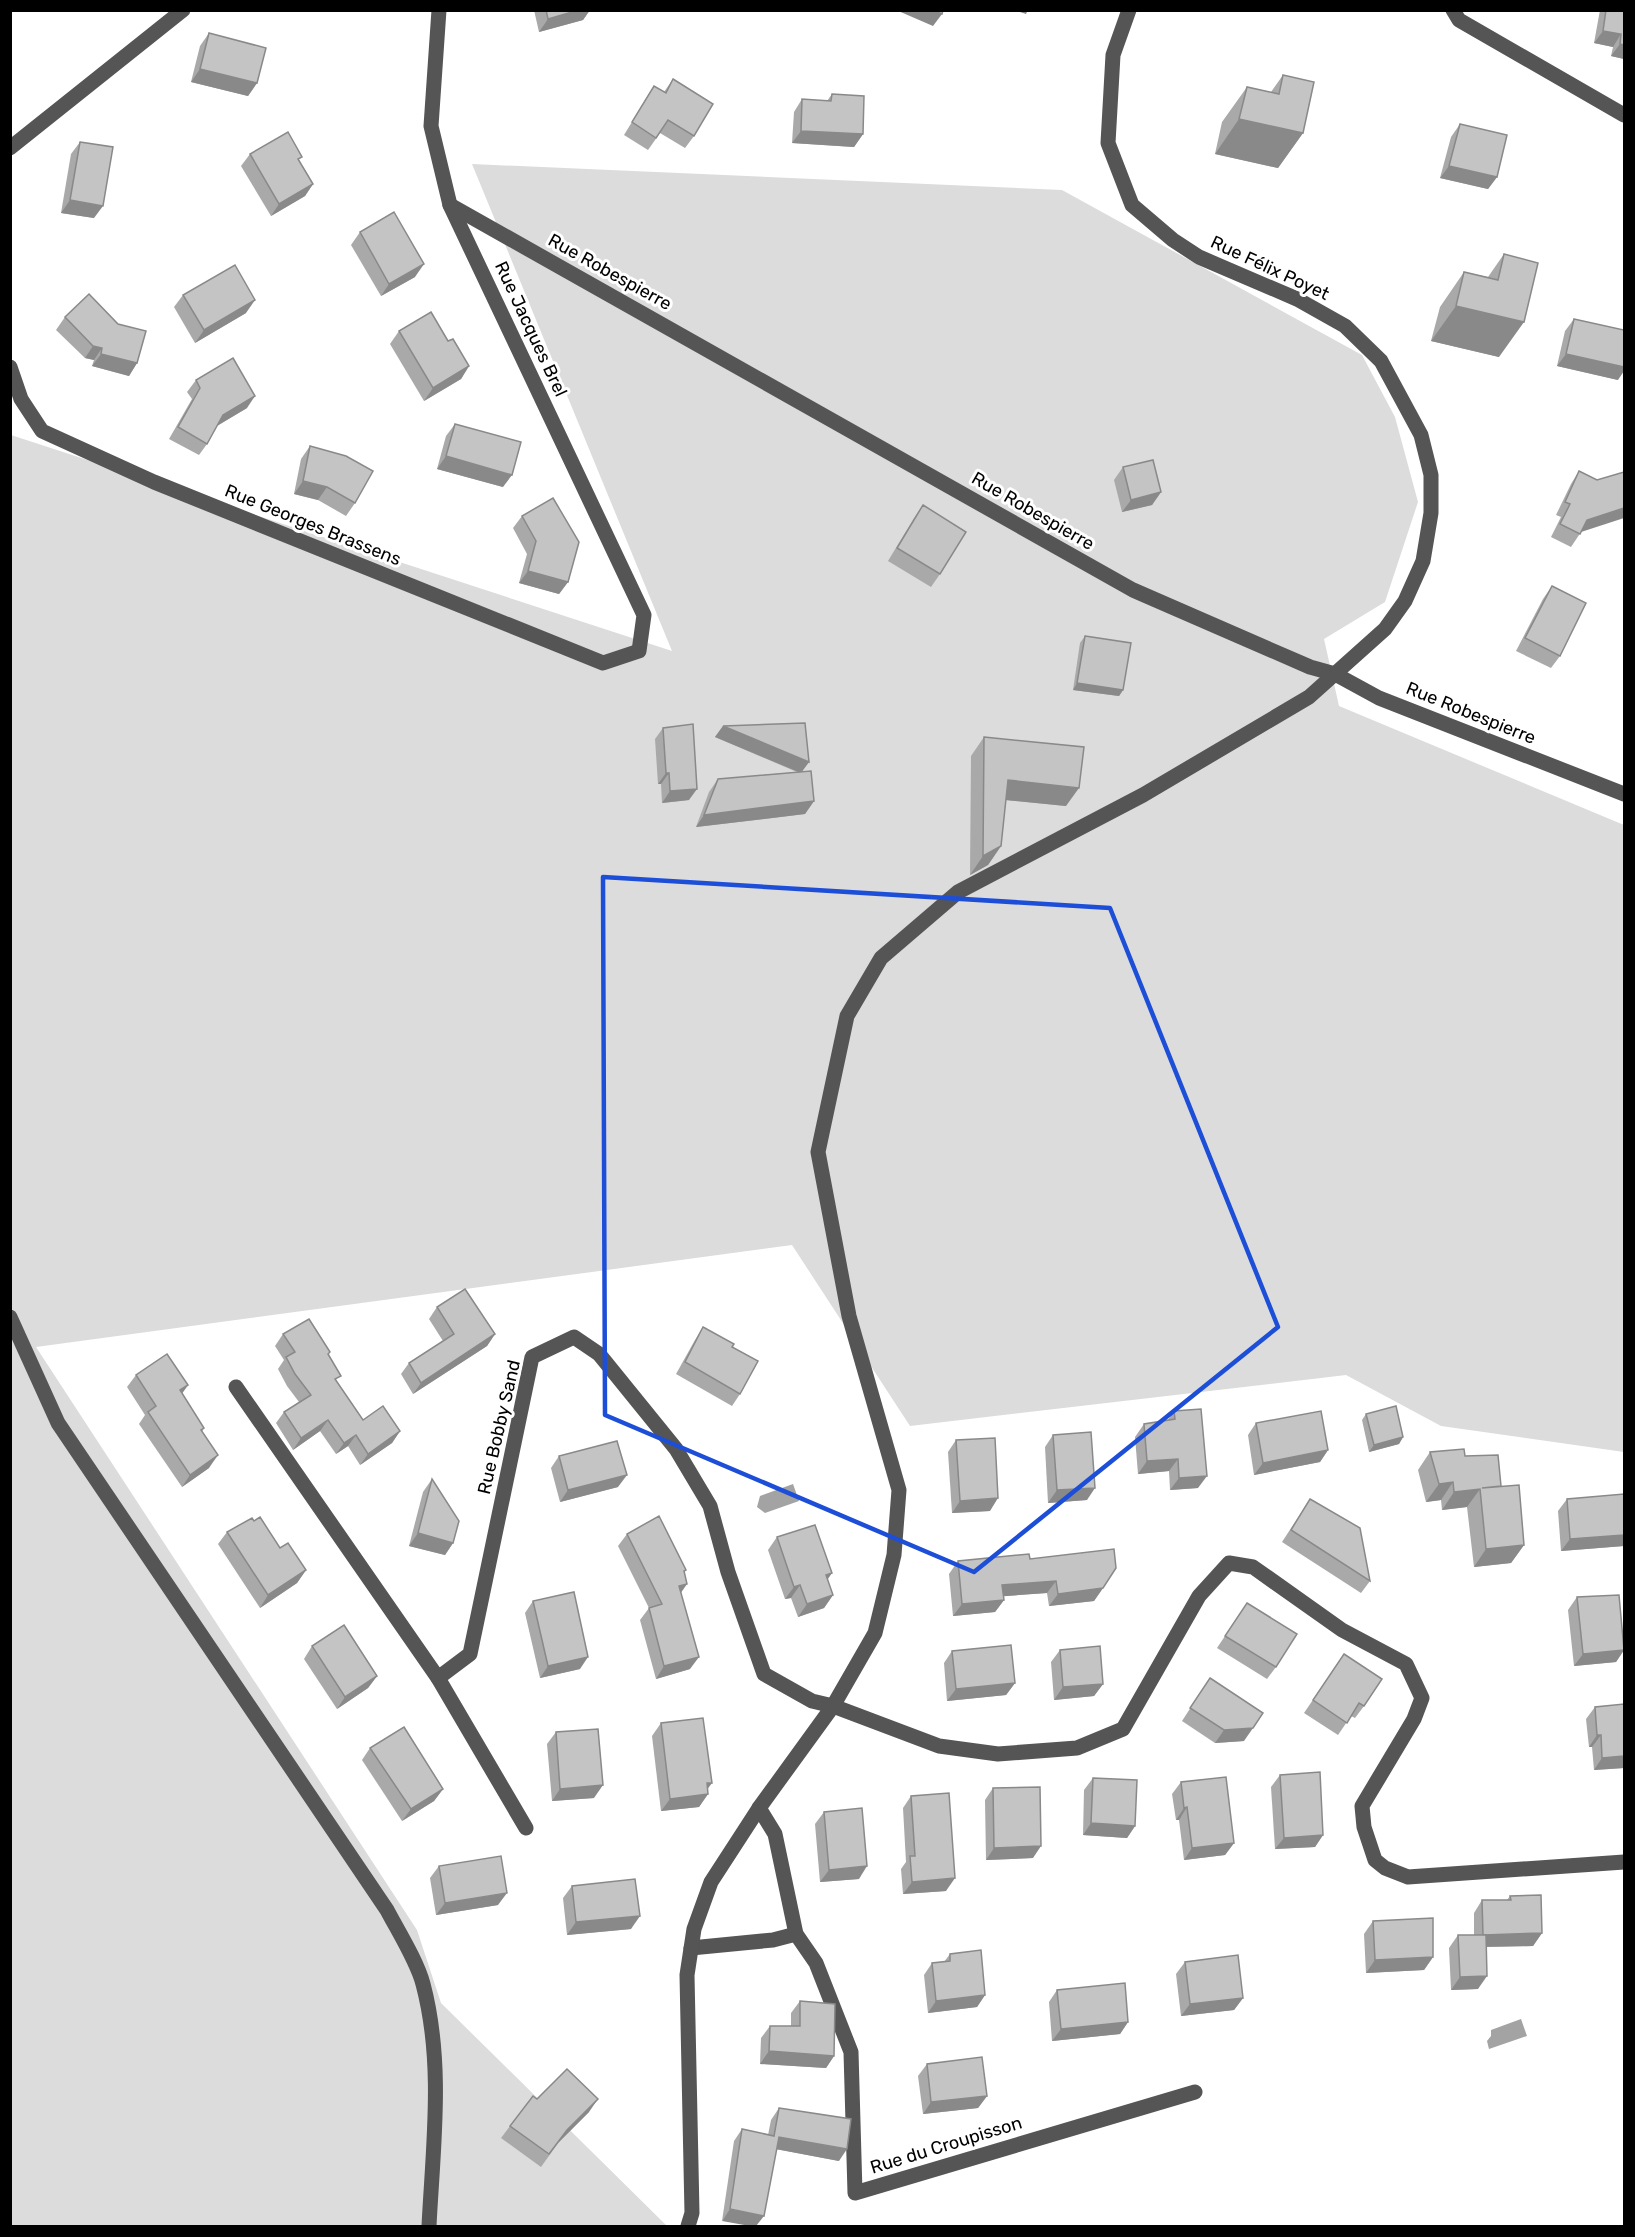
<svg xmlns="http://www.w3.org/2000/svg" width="1635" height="2237" font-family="Rubik,sans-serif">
<rect width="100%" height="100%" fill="#fff"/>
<!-- green -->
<polygon fill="#dcdcdc" points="472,164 1062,190 1362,355 1395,417 1418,502 1385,602 1324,639 1339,706 1624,825 1624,1452 1441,1426 1346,1375 910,1426 792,1245 36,1347 417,1930 441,2003 667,2226 11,2226 11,435 672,651"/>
<!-- water -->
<g fill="#a3a3a3">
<polygon points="793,1484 799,1501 765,1513 757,1507 760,1496"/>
<polygon points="1521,2019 1527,2036 1489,2049 1487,2041 1491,2036 1491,2030"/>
</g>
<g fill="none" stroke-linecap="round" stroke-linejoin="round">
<!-- minor -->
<g stroke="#555" stroke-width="15">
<polyline points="1453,10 1459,20 1624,115"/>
<polyline points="10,148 183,10"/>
<polyline points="450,205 1133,590 1310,667 1335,674 1379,698 1624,794"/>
<polyline points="10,367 21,399 42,431 154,482 603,663 639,651 644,615 450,205 431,126 439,10"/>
<path d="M10,1317l48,106 329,487c11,21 30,51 36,74 21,79 10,162 6,242"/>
<polyline points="236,1387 438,1678 526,1828"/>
<polyline points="438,1678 470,1654 532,1357 574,1337 599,1354 676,1449 710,1506 728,1572 764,1674 812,1701 833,1706 939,1746 998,1754 1077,1748 1123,1729 1199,1596 1229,1563 1253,1567 1342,1630 1406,1664 1422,1698 1414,1719 1362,1806 1364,1827 1375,1860 1385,1868 1408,1877 1624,1862"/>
<polyline points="759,1808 775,1834 796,1934 816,1963 851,2052 855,2193 1195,2092"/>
<polyline points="691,1948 773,1940 796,1934"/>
<polyline points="688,2226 692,2213 687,1975 694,1929 711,1882 759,1808 833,1706 875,1633 894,1555 899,1490 849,1316 818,1152 847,1016 881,958 958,892 1143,795 1309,697 1385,629 1405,601 1423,561 1431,513 1431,475 1421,435 1381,361 1345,326 1297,299 1199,257 1173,240 1132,205 1108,143 1113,55 1129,10"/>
</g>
</g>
<!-- wall -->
<g fill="#a9a9a9">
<polygon points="534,10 590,10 583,20 539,32"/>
<polygon points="1600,10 1624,10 1624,59 1611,56 1613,47 1594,43"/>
<polygon points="209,33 257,83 248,96 191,82 200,46"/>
<polygon points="1283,75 1303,133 1278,168 1215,154 1222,122 1247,87 1271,92"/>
<polygon points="673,79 694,136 685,148 660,133 648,150 624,135 654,86 664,92"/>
<polygon points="832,94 863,134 854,147 792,143 794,112 802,99 827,101"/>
<polygon points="1460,124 1497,177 1488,189 1440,178 1451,137"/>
<polygon points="80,142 94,218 61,213 71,154"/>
<polygon points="250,154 299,160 313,184 305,196 271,216 241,166"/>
<polygon points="360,232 415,277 381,296 351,245"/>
<polygon points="1504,254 1499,357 1431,341 1440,307 1464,272 1488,277"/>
<polygon points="183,295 246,313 195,343 174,307"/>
<polygon points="65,317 137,363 129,376 92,366 94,360 85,358 56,330"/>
<polygon points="1574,319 1618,380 1557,366 1565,331"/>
<polygon points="399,331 469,366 461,379 424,401 390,344"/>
<polygon points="196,380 247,408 217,426 207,444 199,455 169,439 192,399 187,392"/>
<polygon points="455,424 503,487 437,469 446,436"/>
<polygon points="310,446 355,503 346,516 318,500 294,494 301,459"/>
<polygon points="1123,467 1161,492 1152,505 1122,512 1114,480"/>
<polygon points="1579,471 1581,532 1571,547 1551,537 1561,517 1556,515 1571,484"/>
<polygon points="923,505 940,574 931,587 888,561 914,518"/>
<polygon points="522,516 568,582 559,594 519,583 527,554 513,528"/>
<polygon points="1552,586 1560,656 1551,668 1516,651 1543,599"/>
<polygon points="1085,636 1123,690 1119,696 1073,690 1080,643"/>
<polygon points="723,726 809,762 802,771 814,801 805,814 696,827 709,792 718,779 797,772 715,737"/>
<polygon points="663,728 689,800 662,803 661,784 658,784 655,739"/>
<polygon points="984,737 1066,806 1006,800 1001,846 988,865 970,875 971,756"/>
<polygon points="437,1307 495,1334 487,1346 413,1394 401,1374 409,1363 443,1341 429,1319"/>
<polygon points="703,1327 732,1347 740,1394 732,1406 676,1374 695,1340"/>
<polygon points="283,1334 328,1355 337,1382 363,1420 400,1431 392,1443 360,1465 348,1446 336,1454 320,1431 293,1450 276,1423 284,1412 299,1402 287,1386 278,1369 284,1360 275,1346"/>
<polygon points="136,1375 188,1385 182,1393 204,1428 202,1432 209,1468 182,1487 139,1424 145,1415 127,1387"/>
<polygon points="1174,1411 1198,1488 1170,1490 1169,1471 1138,1474 1135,1437 1144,1424 1167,1421"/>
<polygon points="1366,1414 1403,1437 1399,1444 1369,1452 1362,1420"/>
<polygon points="1256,1423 1328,1450 1320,1462 1254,1475 1248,1435"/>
<polygon points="1053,1435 1087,1500 1048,1503 1045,1447"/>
<polygon points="956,1440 990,1511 952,1513 948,1452"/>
<polygon points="1430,1452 1465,1456 1501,1486 1524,1545 1511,1563 1474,1567 1467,1507 1442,1510 1441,1500 1426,1502 1418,1470"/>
<polygon points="559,1456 618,1487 560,1502 551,1468"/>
<polygon points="432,1479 453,1543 445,1555 409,1546 423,1492"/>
<polygon points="1624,1494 1624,1546 1561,1551 1558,1511 1567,1499"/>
<polygon points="1310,1499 1370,1581 1361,1593 1282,1542"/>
<polygon points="254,1521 280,1548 306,1570 297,1583 260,1608 218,1544 227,1532"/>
<polygon points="627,1534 686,1570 684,1573 681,1593 690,1669 656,1679 640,1620 649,1608 618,1546"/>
<polygon points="777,1537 827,1580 833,1595 824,1608 798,1617 791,1598 785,1599 768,1550"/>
<polygon points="1030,1559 1103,1588 1094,1601 1049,1606 1047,1593 1003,1596 1004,1600 995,1612 953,1616 949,1574 958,1561"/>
<polygon points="1577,1597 1624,1650 1616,1662 1574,1666 1568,1610"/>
<polygon points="533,1601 580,1669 540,1678 525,1613"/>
<polygon points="1247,1603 1276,1667 1267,1679 1217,1648"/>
<polygon points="312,1646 377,1676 368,1688 337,1709 304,1659"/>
<polygon points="1060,1650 1103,1684 1094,1696 1054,1700 1051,1662"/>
<polygon points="952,1651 1015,1683 1006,1695 947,1701 944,1663"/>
<polygon points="1344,1654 1364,1706 1355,1718 1351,1716 1338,1735 1304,1713"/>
<polygon points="1210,1678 1244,1741 1215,1743 1182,1721"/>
<polygon points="1595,1707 1624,1768 1594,1770 1592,1747 1589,1747 1586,1719"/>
<polygon points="661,1723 707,1789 708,1794 699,1807 661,1811 652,1736"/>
<polygon points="556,1732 594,1798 552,1801 547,1744"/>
<polygon points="370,1748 443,1789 434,1801 402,1821 362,1760"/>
<polygon points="1280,1775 1323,1835 1315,1847 1275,1849 1271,1787"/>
<polygon points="1093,1778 1135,1826 1127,1838 1083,1835 1084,1790"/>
<polygon points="1181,1782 1234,1843 1225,1855 1184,1860 1179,1820 1176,1820 1172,1794"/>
<polygon points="993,1788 1033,1858 986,1860 985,1800"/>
<polygon points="911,1796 946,1891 903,1894 901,1869 906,1862 903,1808"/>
<polygon points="824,1812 859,1879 820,1882 815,1824"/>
<polygon points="439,1866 498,1905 436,1915 430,1878"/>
<polygon points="572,1886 631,1929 567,1935 563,1898"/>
<polygon points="1510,1896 1542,1933 1533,1946 1487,1947 1478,1989 1451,1990 1449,1948 1458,1935 1474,1935 1474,1913 1482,1900 1507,1900"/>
<polygon points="1373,1921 1433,1957 1424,1970 1366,1973 1364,1934"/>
<polygon points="950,1954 985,1995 977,2007 928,2013 924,1975 932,1963 944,1962"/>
<polygon points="1185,1962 1243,1998 1234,2010 1181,2016 1176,1974"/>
<polygon points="1057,1990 1128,2022 1120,2034 1052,2041 1049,2002"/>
<polygon points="800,2001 834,2056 826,2068 760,2064 761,2038 770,2026 791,2026 791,2013"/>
<polygon points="927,2064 987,2096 978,2108 923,2114 918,2076"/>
<polygon points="537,2099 589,2112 558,2143 541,2167 501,2138 510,2126"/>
<polygon points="779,2108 839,2161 776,2149 722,2221 734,2141 742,2129 768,2135 771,2120"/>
</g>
<!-- shaded-wall -->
<g fill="#898989">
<polygon points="579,10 590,10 583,20 539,32 548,19"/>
<polygon points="896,10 933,10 942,14 933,26"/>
<polygon points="1014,10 1028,10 1026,14"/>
<polygon points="1603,31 1621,34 1613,47 1594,43"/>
<polygon points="1620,44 1624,45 1624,59 1611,56"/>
<polygon points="200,69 257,83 248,96 191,82"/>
<polygon points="1239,119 1303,133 1278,168 1215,154"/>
<polygon points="801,131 863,134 854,147 792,143"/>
<polygon points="1449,166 1497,177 1488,189 1440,178"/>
<polygon points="313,184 305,196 271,216 279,204"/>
<polygon points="70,200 103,206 94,218 61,213"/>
<polygon points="424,264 415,277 381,296 389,284"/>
<polygon points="255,300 246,313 195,343 204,330"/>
<polygon points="1456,306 1524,322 1499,357 1431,341"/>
<polygon points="93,346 102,348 94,360 85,358"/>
<polygon points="101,354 137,363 129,376 92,366"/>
<polygon points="1566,354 1624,367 1624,371 1618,380 1557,366"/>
<polygon points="469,366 461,379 424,401 433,388"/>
<polygon points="255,396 247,408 215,427 223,415"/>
<polygon points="446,456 512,475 503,487 437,469"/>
<polygon points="303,481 327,487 318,500 294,494"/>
<polygon points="1161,492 1152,505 1122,512 1131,500"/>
<polygon points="1624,508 1624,518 1578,533 1587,520"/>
<polygon points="528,571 568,582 559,594 519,583"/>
<polygon points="1077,683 1123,690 1119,696 1073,690"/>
<polygon points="723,726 809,762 801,773 715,737"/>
<polygon points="666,773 669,773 661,784 658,784"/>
<polygon points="1008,780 1079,788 1066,806 995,799"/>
<polygon points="697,789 689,800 662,803 670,791"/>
<polygon points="814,801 805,814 696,827 704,815"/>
<polygon points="1001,846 988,865 970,875 983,856"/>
<polygon points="495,1334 487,1346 413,1394 421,1383"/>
<polygon points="188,1385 179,1398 180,1390"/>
<polygon points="328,1420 320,1431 293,1450 301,1438"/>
<polygon points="400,1431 392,1443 360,1465 368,1454"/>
<polygon points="356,1435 348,1446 336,1454 344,1443"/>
<polygon points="1403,1437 1399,1444 1369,1452 1374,1445"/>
<polygon points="1328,1450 1320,1462 1254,1475 1263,1463"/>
<polygon points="218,1455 209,1468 182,1487 190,1475"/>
<polygon points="1178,1459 1169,1471 1138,1474 1147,1461"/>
<polygon points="627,1475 618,1487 560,1502 568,1490"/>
<polygon points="1207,1476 1198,1488 1170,1490 1179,1478"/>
<polygon points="1453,1482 1441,1500 1426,1502 1439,1484"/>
<polygon points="1095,1488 1087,1500 1048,1503 1057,1490"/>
<polygon points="1480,1489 1467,1507 1442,1510 1454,1492"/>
<polygon points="998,1498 990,1511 952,1513 960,1501"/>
<polygon points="418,1533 453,1543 445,1555 409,1546"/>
<polygon points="1624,1535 1624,1546 1561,1551 1570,1539"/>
<polygon points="1524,1545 1511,1563 1474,1567 1486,1549"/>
<polygon points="306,1570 297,1583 260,1608 268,1595"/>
<polygon points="832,1573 823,1586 826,1575"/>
<polygon points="1056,1581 1047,1593 993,1597 1002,1585"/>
<polygon points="687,1584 678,1597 679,1586"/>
<polygon points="800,1585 791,1598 785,1599 794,1587"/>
<polygon points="1103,1588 1094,1601 1049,1606 1058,1594"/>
<polygon points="833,1595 824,1608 798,1617 807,1604"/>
<polygon points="1004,1600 995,1612 953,1616 962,1604"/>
<polygon points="1624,1650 1616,1662 1574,1666 1583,1654"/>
<polygon points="588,1657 580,1669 540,1678 548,1666"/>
<polygon points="699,1657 690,1669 656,1679 664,1666"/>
<polygon points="377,1676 368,1688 337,1709 345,1697"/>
<polygon points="1015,1683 1006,1695 947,1701 956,1689"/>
<polygon points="1103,1684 1094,1696 1054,1700 1063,1687"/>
<polygon points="1253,1728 1244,1741 1215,1743 1224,1730"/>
<polygon points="1597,1735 1601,1735 1592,1747 1589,1747"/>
<polygon points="1624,1756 1624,1768 1594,1770 1602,1758"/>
<polygon points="707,1783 712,1783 703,1795 708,1794 699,1807 661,1811 670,1799"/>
<polygon points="603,1785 594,1798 552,1801 560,1789"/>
<polygon points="443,1789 434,1801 402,1821 411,1809"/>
<polygon points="1187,1807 1179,1820 1176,1820 1184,1808"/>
<polygon points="1091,1823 1135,1826 1127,1838 1083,1835"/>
<polygon points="1323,1835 1315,1847 1275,1849 1284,1838"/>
<polygon points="1234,1843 1225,1855 1184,1860 1192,1848"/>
<polygon points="1041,1846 1033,1858 986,1860 994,1848"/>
<polygon points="867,1866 859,1879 820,1882 829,1870"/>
<polygon points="955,1878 946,1891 903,1894 912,1882"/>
<polygon points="507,1893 498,1905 436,1915 445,1903"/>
<polygon points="640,1916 631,1929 567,1935 576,1922"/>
<polygon points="1542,1933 1533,1946 1474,1947 1483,1935"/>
<polygon points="1433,1957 1424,1970 1366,1973 1375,1960"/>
<polygon points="1487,1976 1478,1989 1451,1990 1460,1977"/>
<polygon points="985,1995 977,2007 928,2013 936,2001"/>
<polygon points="1243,1998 1234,2010 1181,2016 1190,2004"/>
<polygon points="1128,2022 1120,2034 1052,2041 1061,2029"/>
<polygon points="769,2051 834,2056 826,2068 760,2064"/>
<polygon points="987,2096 978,2108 923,2114 931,2102"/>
<polygon points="598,2099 589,2112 558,2143 541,2167 567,2130"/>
<polygon points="779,2137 847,2149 839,2161 770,2148"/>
<polygon points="730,2209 764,2216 756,2226 750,2226 722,2221"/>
</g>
<!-- building -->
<g fill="#c4c4c4" stroke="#898989" stroke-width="1.5">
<polygon points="546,10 579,10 548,19"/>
<polygon points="933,10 943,10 942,14"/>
<polygon points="1606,10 1624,10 1624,45 1620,44 1621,34 1603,31"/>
<polygon points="209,33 266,48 257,83 200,69"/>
<polygon points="1283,75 1314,82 1303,133 1239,119 1247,87 1279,94"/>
<polygon points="673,79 713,104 694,136 668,120 656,138 632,122 654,86 666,93"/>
<polygon points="832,94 864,96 863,134 801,131 802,99 831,101"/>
<polygon points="1460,124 1507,135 1497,177 1449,166"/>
<polygon points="288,132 302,157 298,159 313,184 279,204 250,154"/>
<polygon points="80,142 113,147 103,206 70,200"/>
<polygon points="394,212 424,264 389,284 360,232"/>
<polygon points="1504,254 1538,263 1524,322 1456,306 1464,272 1498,280"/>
<polygon points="235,265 255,300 204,330 183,295"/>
<polygon points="89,294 118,324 146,331 137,363 101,354 102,348 93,346 65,317"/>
<polygon points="431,312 448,341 453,339 469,366 433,388 399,331"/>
<polygon points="1574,319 1624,330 1624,367 1566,354"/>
<polygon points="233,358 255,396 223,415 207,444 178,427 200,388 196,380"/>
<polygon points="455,424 521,442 512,475 446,456"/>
<polygon points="310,446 346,456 373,471 355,503 327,487 303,481"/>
<polygon points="1153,460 1161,492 1131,500 1123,467"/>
<polygon points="1579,471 1597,480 1624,472 1624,508 1587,520 1580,534 1560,524 1570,504 1565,502"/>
<polygon points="553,498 579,542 568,582 528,571 536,541 522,516"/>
<polygon points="923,505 966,532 940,574 897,548"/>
<polygon points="1552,586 1586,603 1560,656 1525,638"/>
<polygon points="1085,636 1131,643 1123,690 1077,683"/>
<polygon points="805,723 809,762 723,726"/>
<polygon points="693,724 697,789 670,791 669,773 666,773 663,728"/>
<polygon points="984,737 1084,747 1079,788 1008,780 1001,846 983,856"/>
<polygon points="811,771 814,801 704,815 718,779"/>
<polygon points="465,1289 495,1334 421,1383 409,1363 454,1334 437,1307"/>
<polygon points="309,1319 330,1352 328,1354 341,1376 335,1379 363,1420 383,1406 400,1431 368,1454 356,1435 344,1443 328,1420 301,1438 284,1412 311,1395 295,1374 286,1357 295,1352 283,1334"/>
<polygon points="703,1327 734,1344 732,1347 758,1361 740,1394 685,1362"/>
<polygon points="167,1354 188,1385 180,1390 204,1428 201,1430 218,1455 190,1475 148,1412 156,1406 136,1375"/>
<polygon points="1396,1406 1403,1437 1374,1445 1366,1414"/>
<polygon points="1201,1409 1207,1476 1179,1478 1178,1459 1147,1461 1144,1424 1175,1419 1174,1411"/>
<polygon points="1321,1411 1328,1450 1263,1463 1256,1423"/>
<polygon points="1091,1432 1095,1488 1057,1490 1053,1435"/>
<polygon points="995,1438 998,1498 960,1501 956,1440"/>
<polygon points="617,1441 627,1475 568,1490 559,1456"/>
<polygon points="1464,1449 1465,1456 1498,1455 1501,1486 1482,1488 1519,1485 1524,1545 1486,1549 1480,1489 1454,1492 1453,1482 1439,1484 1430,1452"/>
<polygon points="432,1479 459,1521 453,1543 418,1533"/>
<polygon points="1624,1494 1624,1535 1570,1539 1567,1499"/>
<polygon points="1310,1499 1360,1528 1370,1581 1291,1530"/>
<polygon points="659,1516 686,1570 684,1571 687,1584 679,1586 699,1657 664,1666 649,1608 662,1604 627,1534"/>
<polygon points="260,1517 280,1548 288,1543 306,1570 268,1595 227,1532 252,1518 254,1521"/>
<polygon points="815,1525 832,1573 826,1575 833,1595 807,1604 800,1585 794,1587 777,1537"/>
<polygon points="1114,1549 1116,1568 1103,1588 1058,1594 1056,1581 1002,1585 1004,1600 962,1604 958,1561 1029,1554 1030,1559"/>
<polygon points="574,1592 588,1657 548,1666 533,1601"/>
<polygon points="1619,1595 1624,1650 1583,1654 1577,1597"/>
<polygon points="1247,1603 1297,1634 1276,1667 1225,1636"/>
<polygon points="344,1625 377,1676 345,1697 312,1646"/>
<polygon points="1011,1645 1015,1683 956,1689 952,1651"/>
<polygon points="1100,1646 1103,1684 1063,1687 1060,1650"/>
<polygon points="1344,1654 1382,1679 1364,1706 1359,1703 1347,1723 1313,1700"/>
<polygon points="1210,1678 1263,1713 1253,1728 1224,1730 1190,1708"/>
<polygon points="1624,1704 1624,1756 1602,1758 1601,1735 1597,1735 1595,1707"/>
<polygon points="703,1718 712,1783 707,1783 708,1794 670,1799 661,1723"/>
<polygon points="404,1727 443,1789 411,1809 370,1748"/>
<polygon points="598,1729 603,1785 560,1789 556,1732"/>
<polygon points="1320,1772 1323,1835 1284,1838 1280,1775"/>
<polygon points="1226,1777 1234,1843 1192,1848 1187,1807 1184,1808 1181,1782"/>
<polygon points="1093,1778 1137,1780 1135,1826 1091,1823"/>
<polygon points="1040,1787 1041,1846 994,1848 993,1788"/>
<polygon points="949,1793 955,1878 912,1882 910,1856 915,1856 911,1796"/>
<polygon points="862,1808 867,1866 829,1870 824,1812"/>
<polygon points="501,1856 507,1893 445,1903 439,1866"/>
<polygon points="635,1879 640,1916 576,1922 572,1886"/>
<polygon points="1541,1895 1542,1933 1483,1935 1482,1900 1511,1900 1510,1896"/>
<polygon points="1433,1918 1433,1957 1375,1960 1373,1921"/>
<polygon points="1458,1935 1486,1935 1487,1976 1460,1977"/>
<polygon points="981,1950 985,1995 936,2001 932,1963 950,1961 950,1954"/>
<polygon points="1238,1955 1243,1998 1190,2004 1185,1962"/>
<polygon points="1125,1983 1128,2022 1061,2029 1057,1990"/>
<polygon points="800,2001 835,2004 834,2056 769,2051 770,2026 800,2026"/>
<polygon points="982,2057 987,2096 931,2102 927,2064"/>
<polygon points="567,2069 598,2099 567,2130 549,2154 510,2126 533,2096 537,2099"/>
<polygon points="779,2108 851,2119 847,2149 779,2137 764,2216 730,2209 742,2129 774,2136"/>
</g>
<!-- marked area -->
<path fill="none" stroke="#1d4ed8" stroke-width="4.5" stroke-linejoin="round" d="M603,877l507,31 168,419 -304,245 -369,-157z"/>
<g text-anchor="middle" stroke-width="6" stroke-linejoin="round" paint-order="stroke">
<!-- street labels -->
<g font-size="18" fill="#000" stroke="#fff">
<text transform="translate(1270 268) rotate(25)" y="6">Rue Félix Poyet</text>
<text transform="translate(610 272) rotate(29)" y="6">Rue Robespierre</text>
<text transform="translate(531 329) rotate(65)" y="6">Rue Jacques Brel</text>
<text transform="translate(1033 511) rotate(30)" y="6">Rue Robespierre</text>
<text transform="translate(313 525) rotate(22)" y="6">Rue Georges Brassens</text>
<text transform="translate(1471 713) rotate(22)" y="6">Rue Robespierre</text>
<text transform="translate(499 1427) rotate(-77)" y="6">Rue Bobby Sand</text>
<text transform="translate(946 2145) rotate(-17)" y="6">Rue du Croupisson</text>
</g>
</g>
<!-- border -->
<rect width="1635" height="2237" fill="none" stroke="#000000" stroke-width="24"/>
</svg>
